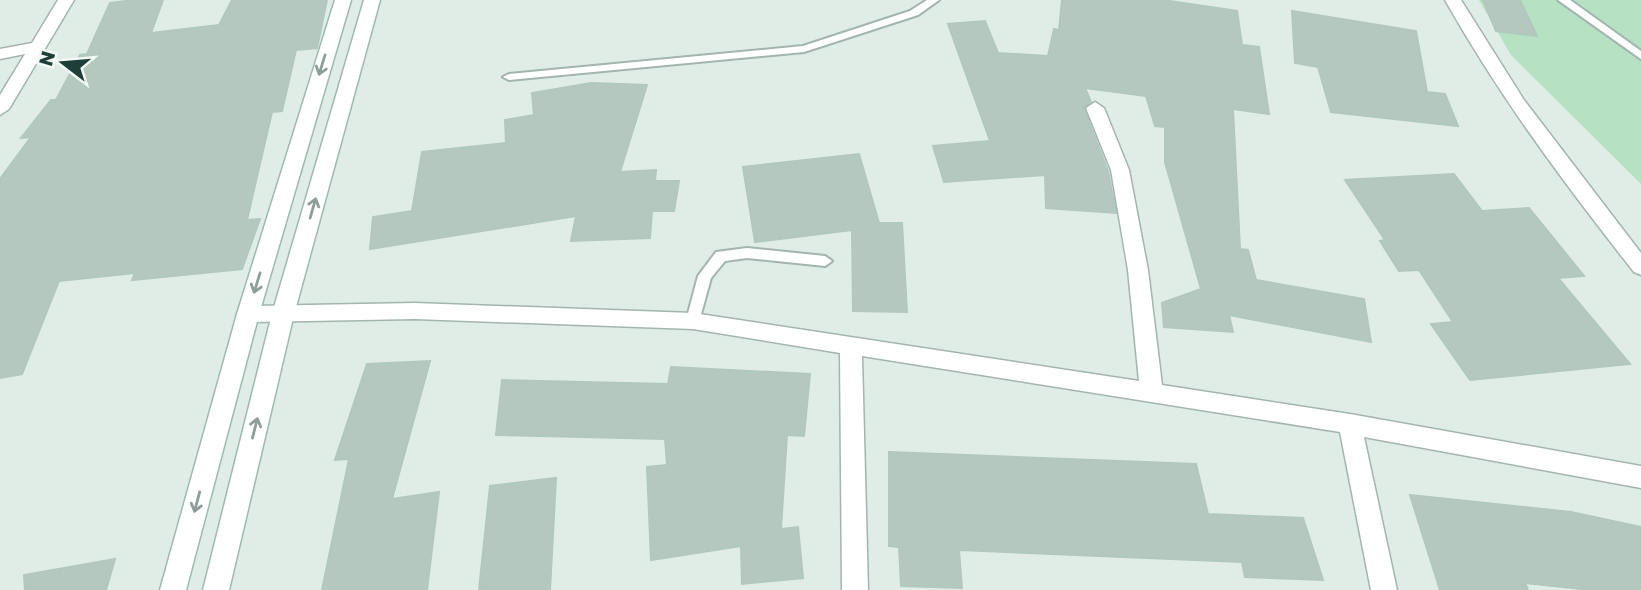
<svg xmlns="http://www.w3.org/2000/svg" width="1641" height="590" font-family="'Golos Text',sans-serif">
<rect width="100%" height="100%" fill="#e0ede7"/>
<!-- green -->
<polygon fill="#b6e1c2" points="1479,0 1641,0 1641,184 1511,55"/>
<!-- building -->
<g fill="#b5c8c0" stroke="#b2c7be" stroke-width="2">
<polygon points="134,0 163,0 151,33 219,25 232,0 327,0 317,48 296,50 282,111 272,112 247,220 260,219 242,269 132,280 135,273 59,281 22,374 0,378 0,179 31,137 21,138 51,100 56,100 80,55 87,54 110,3"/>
<polygon points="1062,0 1163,0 1237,11 1242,45 1259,47 1269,114 1233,109 1240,249 1248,250 1256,280 1364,299 1371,342 1229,315 1233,332 1164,327 1162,303 1201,289 1165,162 1165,127 1155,126 1146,96 1085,88 1091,102 1084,109 1108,171 1116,213 1046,208 1045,175 944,182 933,146 990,141 948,24 985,21 998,53 1048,56 1054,29 1059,30"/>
<polygon points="1483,0 1520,0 1537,36 1496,31"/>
<polygon points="1292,11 1416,31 1427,92 1445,94 1458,126 1331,112 1318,67 1295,63"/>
<polygon points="591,83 647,85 620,172 656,170 655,181 679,181 674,211 652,211 650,238 571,241 576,216 370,249 373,217 412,211 422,152 506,143 505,120 534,115 532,93"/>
<polygon points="859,154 879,223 902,223 907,312 853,311 852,230 755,242 743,167"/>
<polygon points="1454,174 1482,211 1529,208 1584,276 1558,278 1630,364 1470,380 1431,324 1453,322 1419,270 1399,271 1380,241 1385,240 1345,180"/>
<polygon points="430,361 392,499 439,492 427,590 322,590 349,459 335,460 367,364"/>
<polygon points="671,367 810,374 804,436 787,435 781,529 798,527 803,578 742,584 741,546 651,560 647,467 667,465 665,439 496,435 502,380 668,384"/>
<polygon points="889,452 1196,464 1208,514 1303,518 1323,580 1245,577 1242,562 959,550 962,588 901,586 899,547 889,546"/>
<polygon points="556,478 550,590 479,590 490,486"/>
<polygon points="1410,495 1571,512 1641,527 1641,590 1591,590 1525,583 1528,590 1440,590"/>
<polygon points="115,559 106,590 25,590 24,575"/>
</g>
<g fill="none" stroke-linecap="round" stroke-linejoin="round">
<!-- lane casing -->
<g stroke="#a2b5af" stroke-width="4">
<g id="lane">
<polygon points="927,0 939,0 918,15 804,52 509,80 503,77 509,74 803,46 910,11"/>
<polygon points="1558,0 1570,0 1641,51 1641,59"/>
<polygon points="747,248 825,256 832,261 825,266 747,258 725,261 711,278 698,325 688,325 686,321 698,276 716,252"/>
</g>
</g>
<!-- street casing -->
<g stroke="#a2b5af" stroke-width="3">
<g id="street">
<polygon points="58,0 74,0 9,109 0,115 0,95 25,54 0,59 0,49 32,43"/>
<path d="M1445,0h16l63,100 117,153v22l-7,-3c-69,-87 -134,-175 -189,-272z"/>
<polygon points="1095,102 1104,108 1129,170 1148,270 1162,385 1350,414 1641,466 1641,488 1364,437 1397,590 1371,590 1340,432 862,356 868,590 842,590 840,353 693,329 415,319 248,322 240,320 237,314 240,308 248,306 415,303 693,313 1139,381 1128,270 1111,170 1086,108"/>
</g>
</g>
<!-- secondary casing -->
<g stroke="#9dbab0" stroke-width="3">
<g id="secondary">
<polygon points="335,0 351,0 259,314 186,590 160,590 237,314"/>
<polygon points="364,0 380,0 294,314 229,590 203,590 272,314"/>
</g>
</g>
<!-- lane -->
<use href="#lane" fill="#fff" fill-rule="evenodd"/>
<!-- street -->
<use href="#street" fill="#fff" fill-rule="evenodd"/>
<!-- secondary -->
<use href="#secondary" fill="#fff" fill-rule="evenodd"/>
</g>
<!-- one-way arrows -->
<defs><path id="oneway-shaft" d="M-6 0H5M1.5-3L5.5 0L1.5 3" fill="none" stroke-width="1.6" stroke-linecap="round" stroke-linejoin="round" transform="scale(1.75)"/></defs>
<g stroke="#8e9f9b">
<use href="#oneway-shaft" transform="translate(322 65) rotate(107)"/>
<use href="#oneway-shaft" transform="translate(313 208) rotate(-74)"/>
<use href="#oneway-shaft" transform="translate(257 283) rotate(107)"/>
<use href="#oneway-shaft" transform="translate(255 428) rotate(-76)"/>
<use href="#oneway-shaft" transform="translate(197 502) rotate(105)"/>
</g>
<!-- north arrow -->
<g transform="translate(63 63) rotate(286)" stroke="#f1f9f5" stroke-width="5" paint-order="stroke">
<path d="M0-5L12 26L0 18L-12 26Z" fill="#1e3f37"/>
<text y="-10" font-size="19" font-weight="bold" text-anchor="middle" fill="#1e3f37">N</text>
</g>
</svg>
